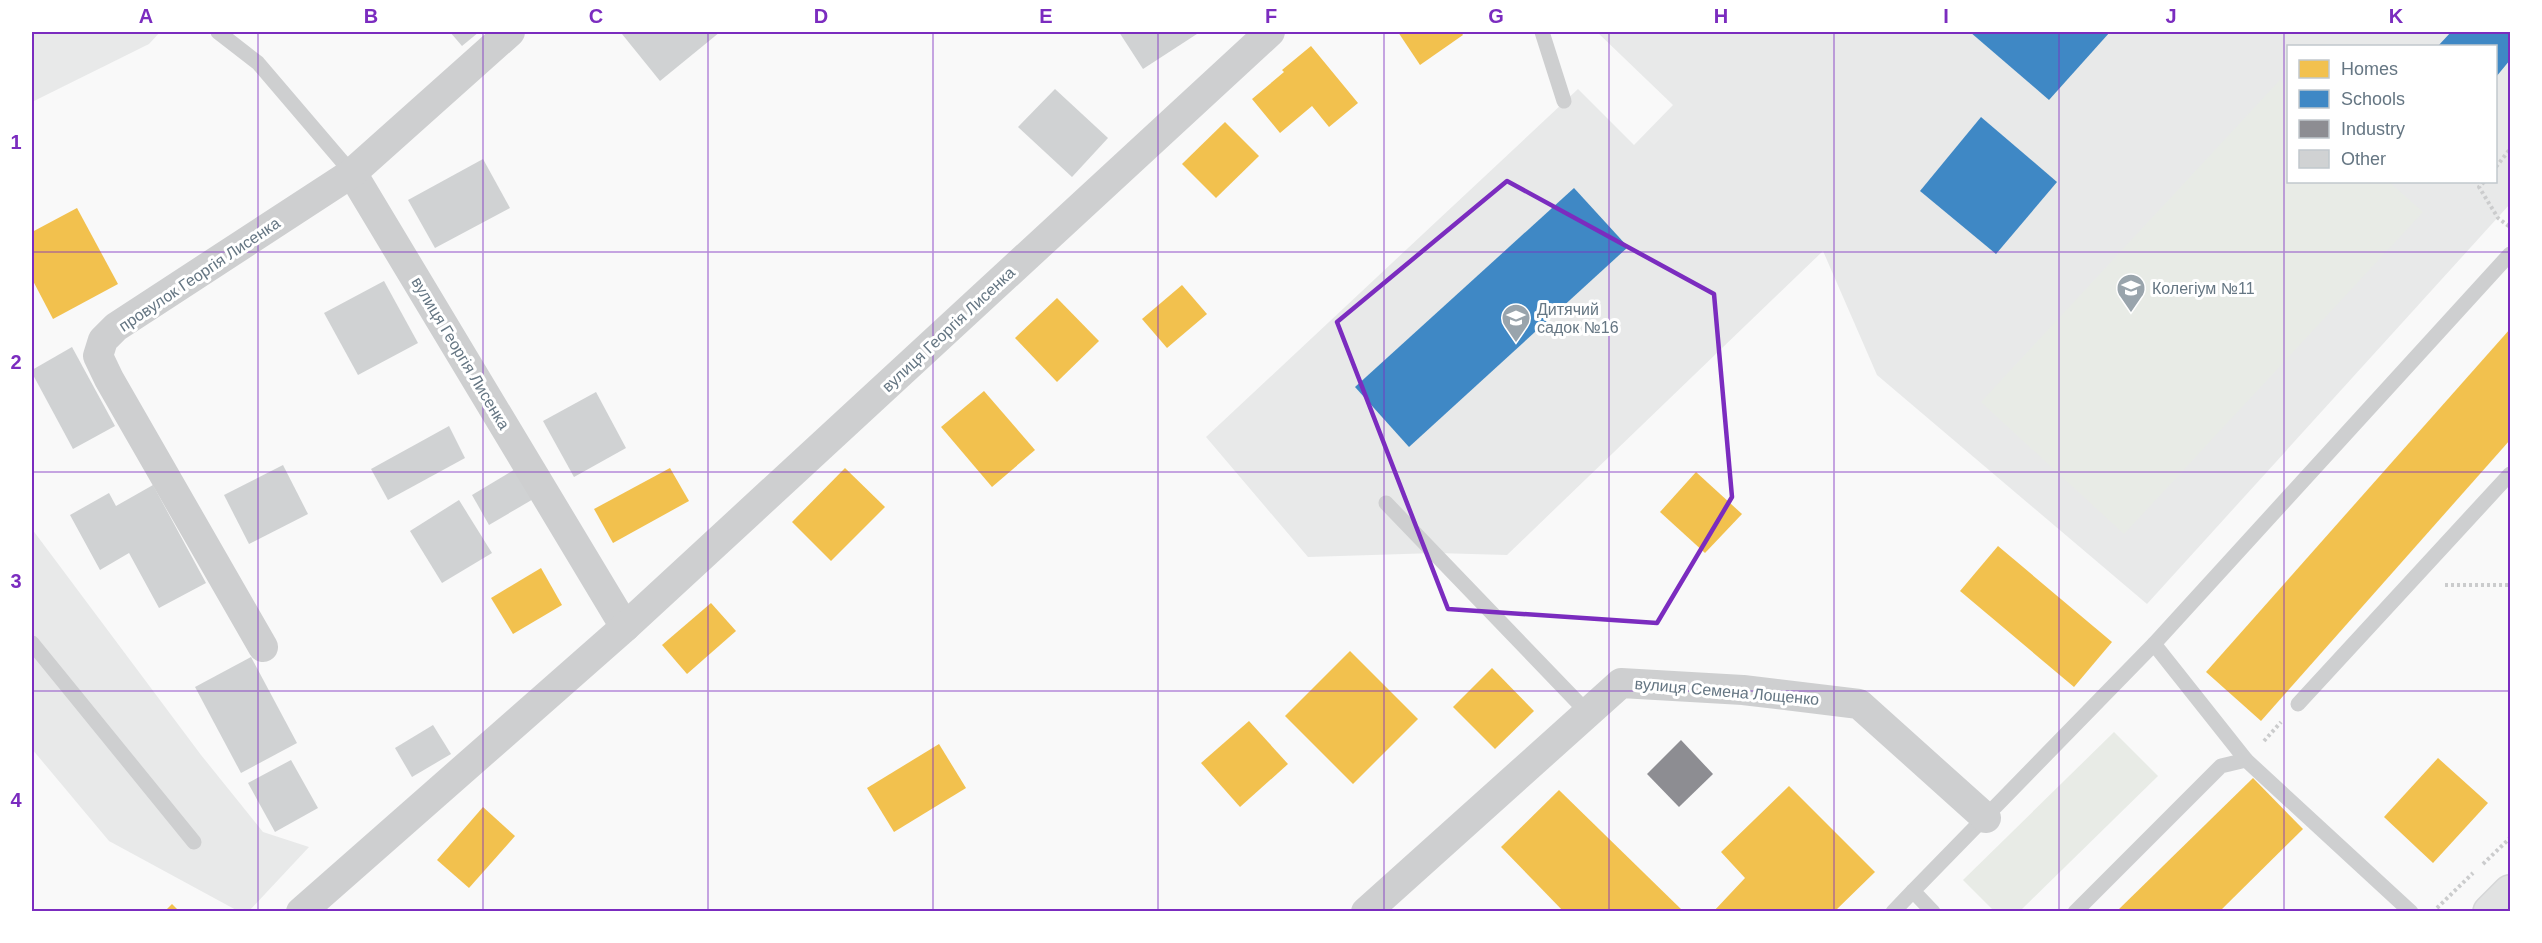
<svg xmlns="http://www.w3.org/2000/svg" width="2542" height="943" font-family="Helvetica,sans-serif">
<rect width="100%" height="100%" fill="#f9f9f9"/>
<!-- built -->
<g fill="#e8e9e9" fill-rule="evenodd">
<polygon points="32,32 160,32 149,44 32,102"/>
<path d="M1597,32h913v172l-363,400 -270,-229 -54,-124 -316,304 -71,-2 -128,4 -102,-120 372,-348 56,56 39,-40zM2288,46h208v136h-208z"/>
<polygon points="32,529 201,755 263,832 309,847 249,911 238,911 109,841 32,749"/>
</g>
<!-- green -->
<g fill="#e8ebe6">
<polygon points="2280,80 2288,88 2288,182 2389,182 2423,212 2124,534 1981,402"/>
<polygon points="2114,732 2158,776 2020,911 1994,911 1963,880"/>
</g>
<!-- homes -->
<g fill="#f2c14e">
<polygon points="1398,32 1461,32 1463,35 1420,65"/>
<polygon points="1311,46 1358,103 1329,127 1312,106 1280,133 1252,99 1284,72 1282,70"/>
<polygon points="1225,122 1259,156 1216,198 1182,164"/>
<polygon points="77,208 118,284 53,319 32,279 32,232"/>
<polygon points="1182,285 1207,314 1167,348 1142,319"/>
<polygon points="1057,298 1099,341 1057,382 1015,338"/>
<polygon points="2510,329 2510,440 2261,721 2206,672"/>
<polygon points="984,391 1035,450 992,487 941,427"/>
<polygon points="670,468 689,501 613,543 594,509"/>
<polygon points="845,468 885,507 831,561 792,522"/>
<polygon points="1696,472 1742,514 1705,553 1660,512"/>
<polygon points="1998,546 2112,642 2074,687 1960,591"/>
<polygon points="541,568 562,605 513,634 491,598"/>
<polygon points="711,603 736,631 687,674 662,645"/>
<polygon points="1350,651 1418,719 1353,784 1285,716"/>
<polygon points="1492,668 1534,711 1495,749 1453,707"/>
<polygon points="1249,721 1288,764 1240,807 1201,763"/>
<polygon points="939,744 966,788 894,832 867,788"/>
<polygon points="2438,758 2488,803 2433,863 2384,817"/>
<polygon points="2253,778 2303,829 2219,912 2116,912"/>
<polygon points="1789,786 1875,872 1834,912 1713,912 1745,878 1721,852"/>
<polygon points="1559,790 1684,912 1564,912 1501,847"/>
<polygon points="483,807 515,836 469,888 437,860"/>
<polygon points="172,904 180,912 164,912"/>
</g>
<!-- schools -->
<g fill="#3f88c5">
<polygon points="1970,32 2110,32 2049,100"/>
<polygon points="2451,32 2510,32 2510,60 2496,77 2496,46 2438,46"/>
<polygon points="1981,117 2057,182 1996,254 1920,191"/>
<polygon points="1574,188 1628,247 1409,447 1355,387"/>
</g>
<!-- industry -->
<polygon fill="#8d8d92" points="1681,740 1713,774 1679,807 1647,774"/>
<!-- building -->
<g fill="#d0d2d3">
<polygon points="450,32 479,32 462,46"/>
<polygon points="625,32 720,32 660,81 622,34"/>
<polygon points="1119,32 1200,32 1143,69"/>
<polygon points="1055,89 1108,138 1072,177 1018,127"/>
<polygon points="483,159 510,208 435,248 408,200"/>
<polygon points="384,281 418,343 358,375 324,313"/>
<polygon points="72,347 115,426 73,449 32,373 32,370"/>
<polygon points="596,392 626,448 574,477 543,421"/>
<polygon points="449,426 465,458 388,500 371,469"/>
<polygon points="283,465 308,514 249,544 224,495"/>
<polygon points="517,468 535,498 489,525 472,495"/>
<polygon points="153,485 206,583 159,608 129,553 100,570 70,515 109,493 116,506"/>
<polygon points="459,500 492,553 442,583 410,531"/>
<polygon points="251,657 297,743 241,773 195,687"/>
<polygon points="433,725 451,754 412,777 395,748"/>
<polygon points="291,760 318,808 275,832 248,783"/>
</g>
<g fill="none" stroke-linecap="round" stroke-linejoin="round">
<!-- secondary casing -->
<g stroke="#d5d6d7" stroke-width="36">
<polyline id="secondary" points="2490,912 2510,892"/>
</g>
<!-- path -->
<g stroke="#cbcccd" stroke-width="4" stroke-dasharray="3 3" stroke-linecap="butt">
<polyline points="2496,167 2510,149"/>
<polyline points="2484,182 2479,187 2498,218 2510,227"/>
<polyline points="2445,585 2510,585"/>
<polyline points="2264,741 2281,722"/>
<polyline points="2483,864 2510,838"/>
<polyline points="2437,908 2473,873"/>
</g>
<!-- lane -->
<g stroke="#cecfd0" stroke-width="15">
<polyline points="218,32 258,63 352,173"/>
<polyline points="1542,32 1564,101"/>
<polyline points="1386,503 1588,713"/>
<polyline points="32,643 194,842"/>
<polyline points="2154,644 2510,254"/>
<polyline points="2298,704 2510,474"/>
<polyline points="1893,912 1913,891"/>
<polyline points="1933,912 1913,891 2154,644 2246,760"/>
<polyline points="2075,912 2221,766 2246,760 2411,912"/>
</g>
<!-- street -->
<g stroke="#cecfd0" stroke-width="30">
<polyline points="352,173 625,627"/>
<polyline points="263,647 109,379 98,356 103,340 116,327 352,173 510,32"/>
<polyline points="301,912 625,627 1270,32"/>
<polyline points="1366,912 1621,683 1743,690 1859,704 1986,818"/>
</g>
<!-- secondary -->
<use href="#secondary" stroke="#e1e2e2" stroke-width="33"/>
</g>
<!-- marked area -->
<path fill="none" stroke="#7b2cbf" stroke-width="4.5" stroke-linejoin="round" d="M1507,181l207,113 18,203 -75,126 -209,-14 -111,-287z"/>
<!-- grid -->
<path fill="none" stroke="#7b2cbf" stroke-width="1.5" stroke-opacity="0.55" d="M258,32v880M483,32v880M708,32v880M933,32v880M1158,32v880M1384,32v880M1609,32v880M1834,32v880M2059,32v880M2284,32v880M32,252h2478M32,472h2478M32,691h2478"/>
<!-- icons -->
<defs>
<g id="school-pin" transform="scale(1.5)"><path d="M0 17L-7.5 6A9.5 9.5 0 1 1 7.5 6Z" fill="#99a4ac" stroke="#fff"/><path d="M0-5L7-2L0 1L-7-2ZM-4 1L0 2.5L4 1V4Q0 6-4 4Z" fill="#fff"/></g>
</defs>
<g fill-rule="evenodd">
<use href="#school-pin" x="2131" y="288"/>
<use href="#school-pin" x="1516" y="318"/>
</g>
<g text-anchor="middle" stroke-width="6" stroke-linejoin="round" paint-order="stroke">
<!-- street labels -->
<g font-size="16" fill="#657683" stroke="#fff">
<text transform="translate(199 274) rotate(-34)" y="6">провулок Георгія Лисенка</text>
<text transform="translate(948 329) rotate(-43)" y="6">вулиця Георгія Лисенка</text>
<text transform="translate(461 353) rotate(59)" y="6">вулиця Георгія Лисенка</text>
<text transform="translate(1727 691) rotate(5)" y="6">вулиця Семена Лощенко</text>
</g>
<!-- poi labels -->
<g font-size="16" fill="#657683" stroke="#fff" text-anchor="start">
<text x="2152" y="294">Колегіум №11</text>
<text x="1537" y="315">Дитячий<tspan x="1537" dy="18">садок №16</tspan></text>
</g>
</g>
<!-- border -->
<rect width="2542" height="943" fill="none" stroke="#ffffff" stroke-width="66"/>
<!-- legend -->
<rect x="2287" y="45" width="210" height="138" fill="#ffffff" stroke="#c1c8cd" stroke-width="1.5"/>
<rect x="2299" y="60" width="30" height="18" fill="#f2c14e" stroke="#c1c8cd" stroke-width="1.5"/>
<text x="2341" y="75" font-size="18" fill="#657683">Homes</text>
<rect x="2299" y="90" width="30" height="18" fill="#3f88c5" stroke="#c1c8cd" stroke-width="1.5"/>
<text x="2341" y="105" font-size="18" fill="#657683">Schools</text>
<rect x="2299" y="120" width="30" height="18" fill="#8d8d92" stroke="#c1c8cd" stroke-width="1.5"/>
<text x="2341" y="135" font-size="18" fill="#657683">Industry</text>
<rect x="2299" y="150" width="30" height="18" fill="#d0d2d3" stroke="#c1c8cd" stroke-width="1.5"/>
<text x="2341" y="165" font-size="18" fill="#657683">Other</text>
<rect x="33" y="33" width="2476" height="877" fill="none" stroke="#7b2cbf" stroke-width="2"/>
<g font-size="20" text-anchor="middle" font-weight="bold" fill="#7b2cbf">
<text x="146" y="23">A</text>
<text x="371" y="23">B</text>
<text x="596" y="23">C</text>
<text x="821" y="23">D</text>
<text x="1046" y="23">E</text>
<text x="1271" y="23">F</text>
<text x="1496" y="23">G</text>
<text x="1721" y="23">H</text>
<text x="1946" y="23">I</text>
<text x="2171" y="23">J</text>
<text x="2396" y="23">K</text>
<text x="16" y="149">1</text>
<text x="16" y="369">2</text>
<text x="16" y="588">3</text>
<text x="16" y="807">4</text>
</g>
</svg>
